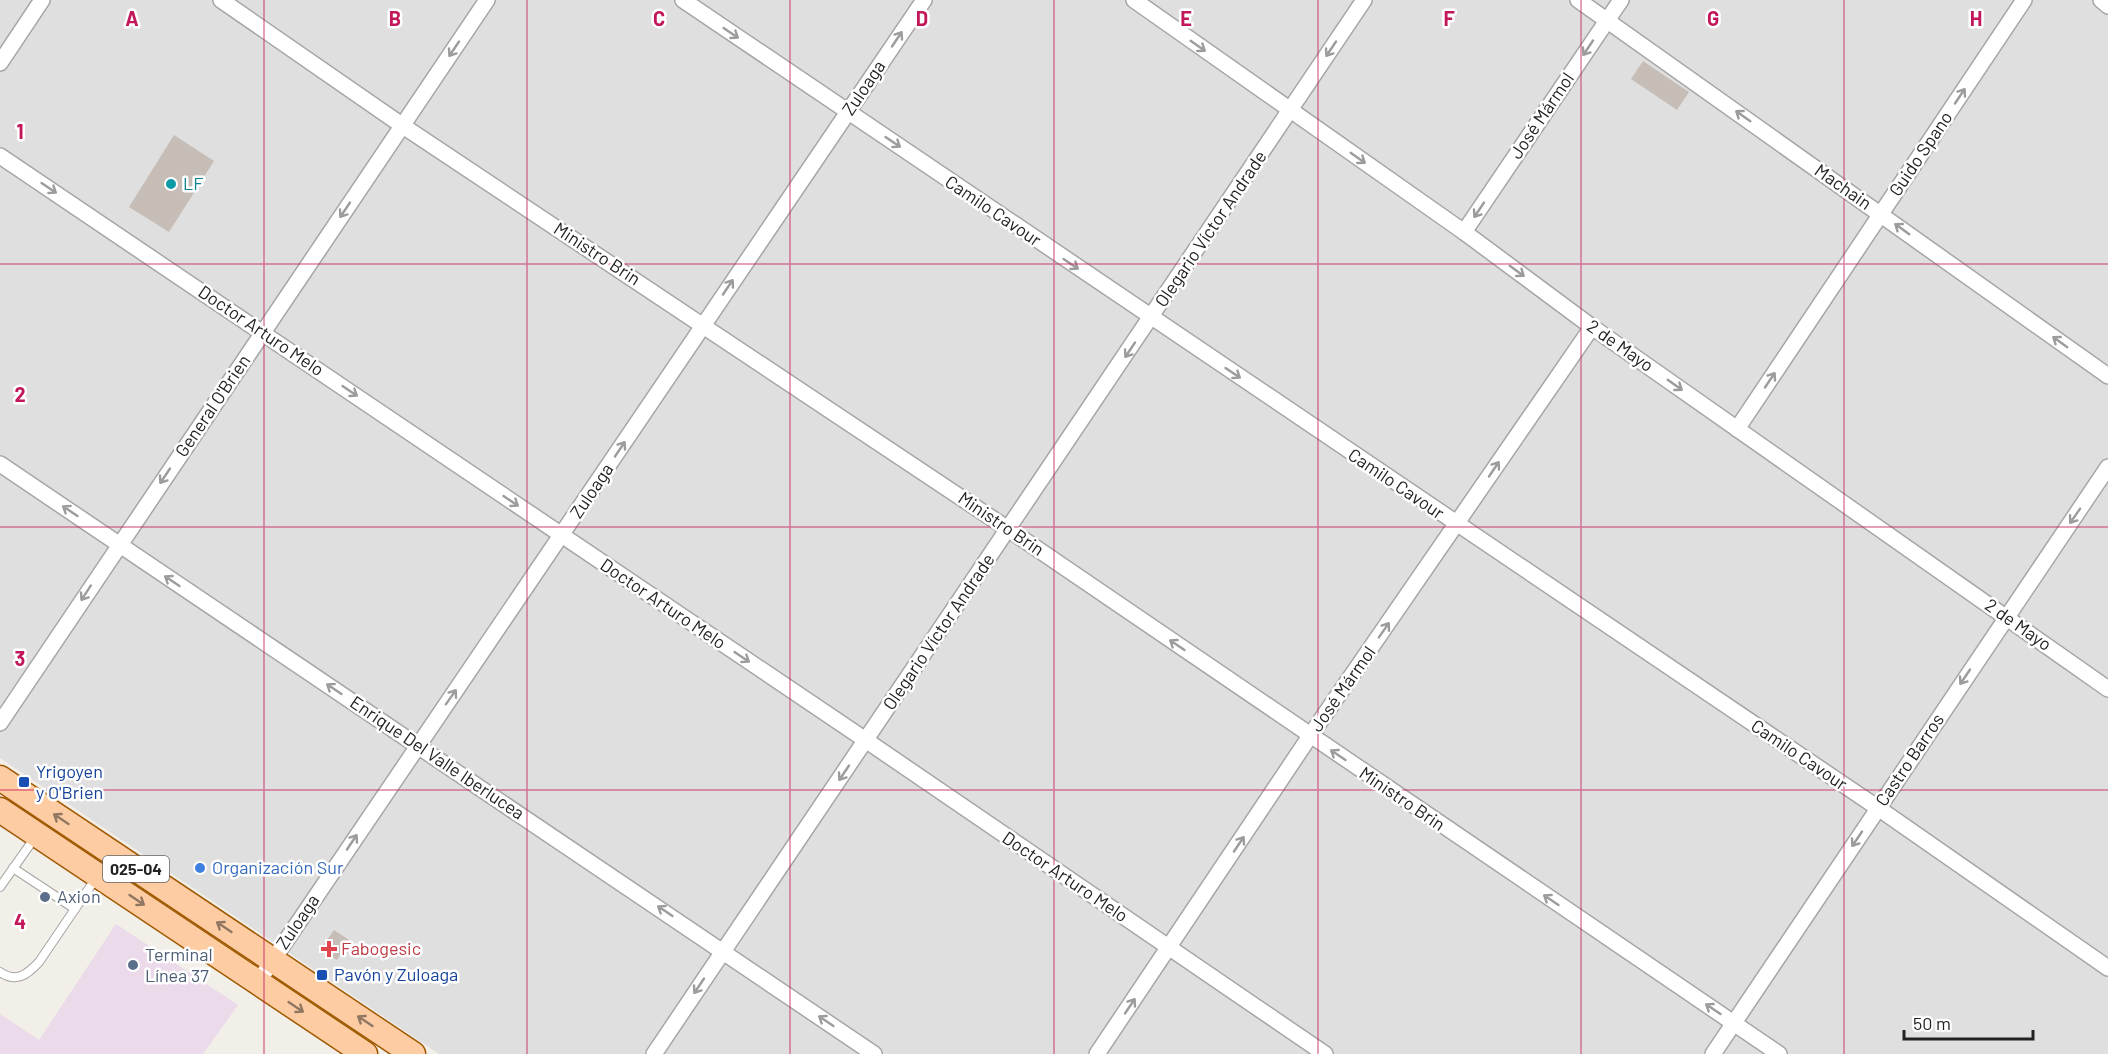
<svg xmlns="http://www.w3.org/2000/svg" width="2108" height="1054" font-family="Barlow,sans-serif">
<rect width="100%" height="100%" fill="#f2eee8"/>
<!-- residential -->
<polygon fill="#e0dfdf" points="0,0 2108,0 2108,1054 439,1054 0,758"/>
<!-- industrial -->
<polygon fill="#ebdaea" points="116,924 238,1005 203,1054 0,1054 0,1014 39,1040"/>
<!-- building -->
<g fill="#c7bdb7">
<polygon points="1643,61 1689,92 1677,110 1631,79"/>
<polygon points="174,135 214,161 169,232 129,207"/>
<polygon points="334,930 349,940 337,960 325,953 324,944"/>
</g>
<g fill="none" stroke-linecap="round" stroke-linejoin="round">
<!-- service casing -->
<g stroke="#a6a6a6" stroke-width="10">
<g id="service">
<polyline points="13,868 75,909"/>
<polyline points="0,887 36,836"/>
<path d="M0,972c16,11 27,3 39,-10l57,-84"/>
</g>
</g>
<!-- minor casing -->
<g stroke="#a6a6a6" stroke-width="18">
<g id="minor">
<polyline points="221,0 403,126 1008,529 1779,1054"/>
<polyline points="683,0 1878,808 2108,968"/>
<polyline points="1134,0 1464,232 1592,327 2108,689"/>
<polyline points="1578,0 2108,376"/>
<polyline points="2101,0 2108,6"/>
<polyline points="0,63 42,0"/>
<polyline points="0,156 867,741 1325,1054"/>
<polyline points="1464,232 1621,0"/>
<polyline points="1737,429 2024,0"/>
<polyline points="0,464 874,1054"/>
<polyline points="0,723 487,0"/>
<polyline points="258,982 924,0"/>
<polyline points="654,1054 1364,0"/>
<polyline points="1097,1054 1310,736 1592,327"/>
<polyline points="1713,1054 2108,467"/>
</g>
</g>
<!-- primary casing -->
<g stroke="#9f5900" stroke-width="27">
<g id="primary">
<polyline points="0,778 413,1054"/>
<polyline points="0,810 365,1054"/>
</g>
</g>
<!-- service -->
<use href="#service" stroke="#fff" stroke-width="8"/>
<!-- minor -->
<use href="#minor" stroke="#fff" stroke-width="15"/>
<!-- primary -->
<use href="#primary" stroke="#fdcca2" stroke-width="24"/>
</g>
<!-- one-way arrows -->
<defs><path id="oneway-shaft" d="M-6 0H5M1.5-3L5.5 0L1.5 3" fill="none" stroke-width="1.6" stroke-linecap="round" stroke-linejoin="round" transform="scale(1.5)"/></defs>
<g stroke="#9c9c9c">
<use href="#oneway-shaft" transform="translate(731 33) rotate(34)"/>
<use href="#oneway-shaft" transform="translate(897 39) rotate(-56)"/>
<use href="#oneway-shaft" transform="translate(1198 46) rotate(35)"/>
<use href="#oneway-shaft" transform="translate(1588 48) rotate(124)"/>
<use href="#oneway-shaft" transform="translate(454 49) rotate(124)"/>
<use href="#oneway-shaft" transform="translate(1331 49) rotate(124)"/>
<use href="#oneway-shaft" transform="translate(1960 96) rotate(-56)"/>
<use href="#oneway-shaft" transform="translate(1743 116) rotate(-145)"/>
<use href="#oneway-shaft" transform="translate(893 142) rotate(34)"/>
<use href="#oneway-shaft" transform="translate(1358 158) rotate(35)"/>
<use href="#oneway-shaft" transform="translate(49 188) rotate(34)"/>
<use href="#oneway-shaft" transform="translate(345 210) rotate(124)"/>
<use href="#oneway-shaft" transform="translate(1479 210) rotate(124)"/>
<use href="#oneway-shaft" transform="translate(1902 229) rotate(-144)"/>
<use href="#oneway-shaft" transform="translate(1071 264) rotate(34)"/>
<use href="#oneway-shaft" transform="translate(1517 271) rotate(36)"/>
<use href="#oneway-shaft" transform="translate(728 287) rotate(-56)"/>
<use href="#oneway-shaft" transform="translate(2060 342) rotate(-144)"/>
<use href="#oneway-shaft" transform="translate(1130 350) rotate(124)"/>
<use href="#oneway-shaft" transform="translate(1233 373) rotate(34)"/>
<use href="#oneway-shaft" transform="translate(1770 380) rotate(-56)"/>
<use href="#oneway-shaft" transform="translate(1675 385) rotate(35)"/>
<use href="#oneway-shaft" transform="translate(350 391) rotate(34)"/>
<use href="#oneway-shaft" transform="translate(620 449) rotate(-56)"/>
<use href="#oneway-shaft" transform="translate(1494 469) rotate(-56)"/>
<use href="#oneway-shaft" transform="translate(165 476) rotate(124)"/>
<use href="#oneway-shaft" transform="translate(511 501) rotate(34)"/>
<use href="#oneway-shaft" transform="translate(70 511) rotate(-146)"/>
<use href="#oneway-shaft" transform="translate(2075 516) rotate(125)"/>
<use href="#oneway-shaft" transform="translate(172 581) rotate(-146)"/>
<use href="#oneway-shaft" transform="translate(86 593) rotate(123)"/>
<use href="#oneway-shaft" transform="translate(1384 630) rotate(-55)"/>
<use href="#oneway-shaft" transform="translate(1177 645) rotate(-146)"/>
<use href="#oneway-shaft" transform="translate(742 657) rotate(34)"/>
<use href="#oneway-shaft" transform="translate(1965 677) rotate(124)"/>
<use href="#oneway-shaft" transform="translate(334 689) rotate(-146)"/>
<use href="#oneway-shaft" transform="translate(451 697) rotate(-55)"/>
<use href="#oneway-shaft" transform="translate(1338 755) rotate(-146)"/>
<use href="#oneway-shaft" transform="translate(844 773) rotate(124)"/>
<use href="#oneway-shaft" transform="translate(1857 839) rotate(124)"/>
<use href="#oneway-shaft" transform="translate(352 842) rotate(-56)"/>
<use href="#oneway-shaft" transform="translate(1239 844) rotate(-56)"/>
<use href="#oneway-shaft" transform="translate(1551 900) rotate(-146)"/>
<use href="#oneway-shaft" transform="translate(665 911) rotate(-146)"/>
<use href="#oneway-shaft" transform="translate(699 986) rotate(124)"/>
<use href="#oneway-shaft" transform="translate(1130 1006) rotate(-56)"/>
<use href="#oneway-shaft" transform="translate(1713 1009) rotate(-146)"/>
<use href="#oneway-shaft" transform="translate(826 1021) rotate(-146)"/>
</g>
<g stroke="#907762">
<use href="#oneway-shaft" transform="translate(61 819) rotate(-146)"/>
<use href="#oneway-shaft" transform="translate(137 900) rotate(34)"/>
<use href="#oneway-shaft" transform="translate(224 927) rotate(-146)"/>
<use href="#oneway-shaft" transform="translate(296 1007) rotate(34)"/>
<use href="#oneway-shaft" transform="translate(365 1021) rotate(-146)"/>
</g>
<!-- grid -->
<path fill="none" stroke="#c2185b" stroke-width="1.5" stroke-opacity="0.55" d="M264,0v1054M527,0v1054M790,0v1054M1054,0v1054M1318,0v1054M1581,0v1054M1844,0v1054M0,264h2108M0,527h2108M0,790h2108"/>
<!-- markers -->
<circle fill="#0f9aa8" stroke="#fff" stroke-width="2" cx="171" cy="184" r="6"/>
<g fill="#1a4fb4" stroke="#fff" stroke-width="2">
<rect x="18" y="776" width="12" height="12" rx="3"/>
<rect x="316" y="969" width="12" height="12" rx="3"/>
</g>
<circle fill="#3f7fe0" stroke="#fff" stroke-width="2" cx="200" cy="868" r="6"/>
<g fill="#5c6f8a" stroke="#fff" stroke-width="2">
<circle cx="45" cy="897" r="6"/>
<circle cx="133" cy="965" r="6"/>
</g>
<path fill="#e0444e" stroke="#fff" stroke-width="2" d="M326 940h6v6h6v6h-6v6h-6v-6h-6v-6h6z"/>
<g text-anchor="middle" stroke-width="5" stroke-linejoin="round" paint-order="stroke">
<!-- shield labels -->
<rect fill="#fff" stroke="#646464" stroke-width="1.5" x="103" y="856" width="66" height="26" rx="4.5"/>
<g font-size="16" font-weight="bold" fill="#222">
<text x="136" y="875">025-04</text>
</g>
<!-- street labels -->
<g font-size="18" fill="#222" stroke="#fff">
<text transform="translate(864 88) rotate(-56)" y="6">Zuloaga</text>
<text transform="translate(1542 116) rotate(-56)" y="6">José Mármol</text>
<text transform="translate(1921 154) rotate(-56)" y="6">Guido Spano</text>
<text transform="translate(1843 187) rotate(35)" y="6">Machain</text>
<text transform="translate(993 211) rotate(34)" y="6">Camilo Cavour</text>
<text transform="translate(1211 229) rotate(-56)" y="6">Olegario Víctor Andrade</text>
<text transform="translate(597 254) rotate(33)" y="6">Ministro Brin</text>
<text transform="translate(261 331) rotate(34)" y="6">Doctor Arturo Melo</text>
<text transform="translate(1620 346) rotate(35)" y="6">2 de Mayo</text>
<text transform="translate(213 406) rotate(-56)" y="6">General O'Brien</text>
<text transform="translate(1396 484) rotate(34)" y="6">Camilo Cavour</text>
<text transform="translate(592 491) rotate(-56)" y="6">Zuloaga</text>
<text transform="translate(1001 524) rotate(34)" y="6">Ministro Brin</text>
<text transform="translate(663 604) rotate(34)" y="6">Doctor Arturo Melo</text>
<text transform="translate(2018 625) rotate(35)" y="6">2 de Mayo</text>
<text transform="translate(939 632) rotate(-56)" y="6">Olegario Víctor Andrade</text>
<text transform="translate(1343 689) rotate(-55)" y="6">José Mármol</text>
<text transform="translate(1799 755) rotate(34)" y="6">Camilo Cavour</text>
<text transform="translate(437 758) rotate(34)" y="6">Enrique Del Valle Iberlucea</text>
<text transform="translate(1910 760) rotate(-56)" y="6">Castro Barros</text>
<text transform="translate(1402 799) rotate(34)" y="6">Ministro Brin</text>
<text transform="translate(1065 877) rotate(34)" y="6">Doctor Arturo Melo</text>
<text transform="translate(298 922) rotate(-56)" y="6">Zuloaga</text>
</g>
<!-- culture labels -->
<g font-size="18" fill="#0d838f" stroke="#fff" text-anchor="start">
<text x="183" y="190">LF</text>
</g>
<!-- transit labels -->
<g font-size="18" fill="#164399" stroke="#fff" text-anchor="start">
<text x="36" y="778">Yrigoyen<tspan x="36" dy="21">y O'Brien</tspan></text>
<text x="334" y="981">Pavón y Zuloaga</text>
</g>
<!-- shop labels -->
<g font-size="18" fill="#366cbe" stroke="#fff" text-anchor="start">
<text x="212" y="874">Organización Sur</text>
</g>
<!-- service labels -->
<g font-size="18" fill="#4e5e75" stroke="#fff" text-anchor="start">
<text x="57" y="903">Axion</text>
<text x="145" y="961">Terminal<tspan x="145" dy="21">Línea 37</tspan></text>
</g>
<!-- health labels -->
<g font-size="18" fill="#be3a42" stroke="#fff" text-anchor="start">
<text x="341" y="955">Fabogesic</text>
</g>
</g>
<g font-size="20" text-anchor="middle" font-weight="bold" fill="#c2185b" stroke="#fff" stroke-width="5" stroke-linejoin="round" paint-order="stroke">
<text x="132" y="26">A</text>
<text x="395" y="26">B</text>
<text x="659" y="26">C</text>
<text x="922" y="26">D</text>
<text x="1186" y="26">E</text>
<text x="1449" y="26">F</text>
<text x="1713" y="26">G</text>
<text x="1976" y="26">H</text>
<text x="20" y="139">1</text>
<text x="20" y="402">2</text>
<text x="20" y="666">3</text>
<text x="20" y="929">4</text>
</g>
<!-- scale -->
<path d="M1904 1030v9h129v-9" fill="none" stroke="#222222" stroke-width="3"/>
<text x="1913" y="1030" font-size="18" fill="#222222" stroke="#ffffff" stroke-width="4.5" paint-order="stroke">50 m</text>
</svg>
